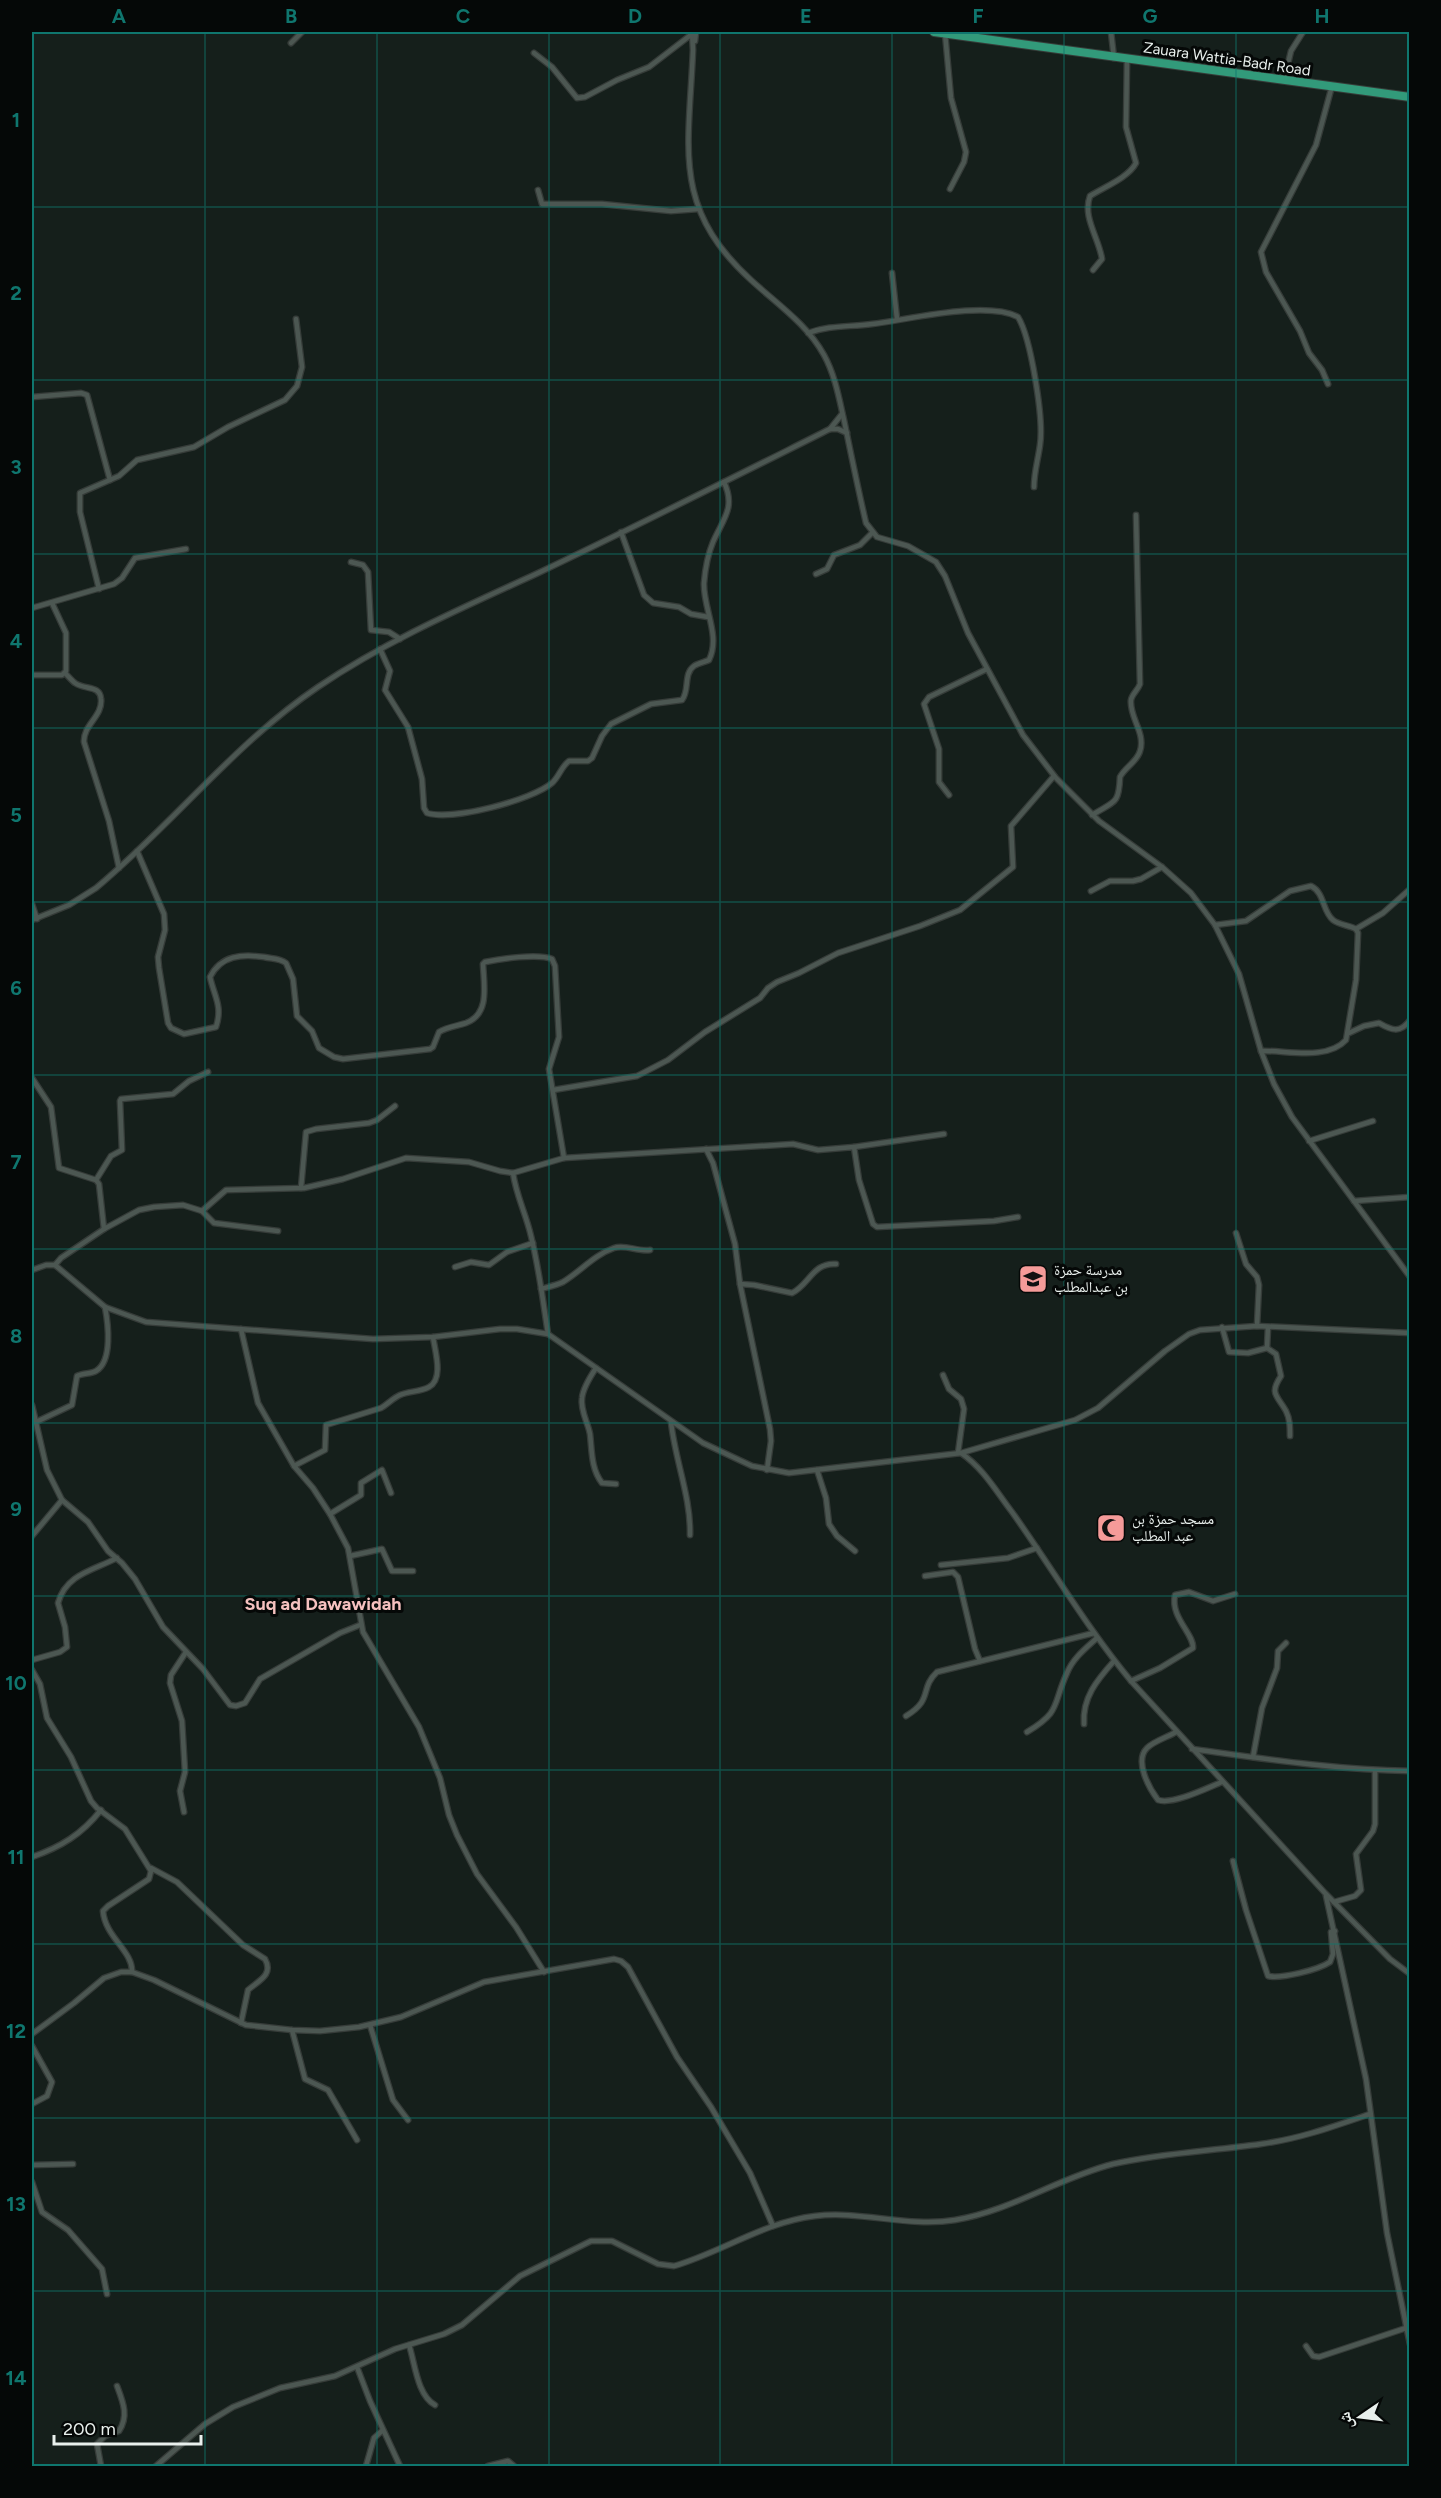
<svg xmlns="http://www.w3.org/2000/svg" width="1441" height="2498" font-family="Figtree,'Noto Naskh Arabic',sans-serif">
<rect width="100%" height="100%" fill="#151f1b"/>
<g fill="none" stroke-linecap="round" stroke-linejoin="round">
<!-- street casing -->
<g stroke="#363c39" stroke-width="7">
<g id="street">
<path d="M692,32l1,18c-4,98 -22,157 58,230 26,24 56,44 73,75 11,20 15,43 20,65 7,34 14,69 22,103l11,14 31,9 28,16 9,14 23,57 55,102 33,43 43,43 63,46 29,26 24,32 24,49 22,77 13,33 18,33 118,160"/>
<polyline points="1111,32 1114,58"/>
<polyline points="945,33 951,98 966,152 964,162 950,189"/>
<polyline points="695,41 696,32"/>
<polyline points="291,43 302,32"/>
<polyline points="534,53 552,67 577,98 585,97 617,80 649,67 692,34"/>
<polyline points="1281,80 1286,72 1291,51 1303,32"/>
<polyline points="538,190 542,204 602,204 671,211 698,209"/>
<path d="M1093,270l9,-11c-3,-21 -20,-42 -12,-63 14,-9 38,-18 46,-33l-10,-36 1,-68"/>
<polyline points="892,273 897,319"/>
<path d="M808,333c21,-8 42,-6 64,-9 35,-4 114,-24 146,-7 13,21 26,103 22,128 -2,15 -6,27 -6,42"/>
<polyline points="1328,384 1322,370 1309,353 1300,331 1266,272 1261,252 1316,145 1332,86"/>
<polyline points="32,397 81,393 87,395 110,480"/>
<polyline points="830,429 838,429 847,433"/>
<polyline points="621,532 644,595 653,603 679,607 691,614 708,617"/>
<polyline points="351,562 363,565 368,572 371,630 389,632 400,639"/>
<polyline points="816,574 827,569 834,555 860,545 872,533"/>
<polyline points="99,589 80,512 80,493 119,476 137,460 194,447 228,427 285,400 297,386 302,367 296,319"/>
<polyline points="32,608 114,584 122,578 135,558 186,549"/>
<path d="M380,649l10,22 -5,19 23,37 14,52 2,29 3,5c26,8 105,-13 125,-30 7,-6 9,-16 17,-22h19l4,-3 10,-22 9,-12 40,-20 31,-4c8,-10 1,-26 12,-34 4,-3 11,-4 15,-6 12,-24 -6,-52 -5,-77 1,-12 4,-29 9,-41 10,-23 23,-34 11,-60"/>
<path d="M65,673c3,3 7,8 10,10 10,7 25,2 26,16 2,17 -18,26 -17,43l25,79 10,47"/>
<polyline points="32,675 62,675 66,671 66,633 52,603"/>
<polyline points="949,795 939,782 939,749 924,704 929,697 987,669"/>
<path d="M1092,815c23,-14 27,-11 28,-38 5,-10 17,-15 20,-26 6,-18 -11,-34 -9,-51 1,-6 7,-10 9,-16l-4,-169"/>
<path d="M137,851l27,63 1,16 -7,27 1,11 9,55 3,5 13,6 32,-7c7,-21 -2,-31 -6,-50 11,-22 32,-23 54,-20 8,2 15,1 22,6l7,16 4,37 15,15 7,17 15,9 9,2 87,-10 3,-2 6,-15c8,-5 18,-6 27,-9 24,-9 18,-37 17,-59l2,-2c15,-3 53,-9 67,-3l3,7 4,71 -10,32 15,89"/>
<polyline points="1091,891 1110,881 1133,881 1141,879 1162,867"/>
<polyline points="32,904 37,919"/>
<path d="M32,920l37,-15 27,-17c77,-64 139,-145 222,-201 68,-46 144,-79 218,-113 99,-47 196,-96 294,-145l12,-15"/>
<path d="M1215,925l31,-4 44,-30 21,-5c14,7 11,25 22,34 6,5 16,5 23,9l2,4 -2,47 -10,60c-19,21 -60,10 -85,11"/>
<polyline points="1356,929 1383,913 1410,889"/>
<path d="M1349,1033l15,-7 15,-3c12,7 21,11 31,-3"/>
<polyline points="32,1078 51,1107 59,1168 96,1180 99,1184 104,1229"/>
<polyline points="553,1090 637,1076 668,1060 705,1032 760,998 768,988 777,982 799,973 838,953 920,926 960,910 1013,867 1011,826 1054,776"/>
<polyline points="1309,1141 1373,1121"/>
<polyline points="854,1147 944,1134"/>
<polyline points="706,1149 713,1163 735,1244 740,1284 770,1429 771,1441 767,1470"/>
<path d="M513,1173c3,22 13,41 18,63 8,32 12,65 17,98"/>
<polyline points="96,1180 111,1156 122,1150 120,1101 121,1099 173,1094 189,1081 208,1072"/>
<polyline points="301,1188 306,1132 316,1129 369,1123 377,1120 395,1106"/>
<polyline points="1354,1201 1410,1197"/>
<polyline points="202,1211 226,1190 304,1188 343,1179 406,1158 469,1162 500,1171 513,1173 564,1158 793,1144 818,1150 854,1147 859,1180 873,1224 877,1227 994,1221 1018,1217"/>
<polyline points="1236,1233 1246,1264 1257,1277 1259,1285 1257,1326"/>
<polyline points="55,1265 61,1258 104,1229 139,1210 154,1207 183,1205 202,1211 214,1223 278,1231"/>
<polyline points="455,1267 471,1262 489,1265 507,1252 533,1243"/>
<polyline points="32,1270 46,1265 55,1265 105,1307 146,1322 373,1339 433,1337 500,1329 517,1329 548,1334 703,1443 752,1466 789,1473 961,1453 1075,1420 1098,1408 1165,1351 1189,1334 1200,1330 1257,1326 1410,1333"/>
<path d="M740,1284l14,1 38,8c17,-8 21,-31 44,-29"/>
<path d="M541,1289c7,-2 16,-4 22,-7 18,-11 31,-27 51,-34 11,-4 24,4 36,2"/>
<path d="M1222,1327l7,25 19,1 19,-5 9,6 5,22c-12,18 -4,19 5,35 4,8 4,16 4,25"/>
<polyline points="241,1329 258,1403 294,1466 313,1488 330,1514 348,1548 363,1632 419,1727 440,1778 449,1815 457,1835 477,1874 516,1927 544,1972"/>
<polyline points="1267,1348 1268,1327"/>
<path d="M596,1368c-6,9 -13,20 -14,30 -2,12 6,25 8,36 2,17 1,35 12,49l14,1"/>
<polyline points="943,1375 949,1389 961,1399 964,1409 958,1453"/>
<polyline points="32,1405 47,1470 62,1500 88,1522 108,1551 122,1563 135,1579 163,1627 203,1669 230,1705 236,1706 245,1703 260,1679 340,1633 360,1625"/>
<path d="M36,1422l36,-17 5,-29c6,-3 14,-2 19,-5 17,-10 12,-48 9,-64"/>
<path d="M671,1422c4,38 20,75 19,113"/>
<path d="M961,1453c22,15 35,38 51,59 40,56 75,116 119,169l194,212 65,66 20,15"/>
<path d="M294,1466l31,-16 1,-25 55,-17c7,-4 12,-10 19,-13 9,-4 20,-3 29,-8 15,-8 6,-36 4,-50"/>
<polyline points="817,1470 826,1498 829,1524 837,1536 855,1551"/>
<polyline points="330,1514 361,1495 361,1483 382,1470 391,1493"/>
<polyline points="32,1536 62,1500"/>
<polyline points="350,1556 382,1549 392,1571 413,1571"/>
<polyline points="941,1565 1008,1558 1037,1548"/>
<polyline points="925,1576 953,1572 958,1577 975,1649 980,1661"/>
<path d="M32,1660l28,-8 7,-5 -2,-20 -7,-24c8,-29 36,-33 59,-45"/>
<path d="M32,1670l8,14 7,34 24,39 20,44 6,7 28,21 26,42 -2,8 -41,27 -5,5c2,26 30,40 29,61"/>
<path d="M1131,1681l29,-13 33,-20c1,-14 -23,-31 -18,-53l14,-3 24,9 22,-7"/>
<path d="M906,1716c28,-17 13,-27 31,-44l157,-39"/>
<path d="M1084,1724c-2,-26 13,-44 30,-63"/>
<path d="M1027,1732c35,-21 25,-27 40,-59 6,-15 19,-25 30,-35"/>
<path d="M1176,1732c-8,5 -22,9 -29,16 -13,13 2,40 11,52 15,5 49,-12 64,-18"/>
<path d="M1192,1749c73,10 145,21 218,22"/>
<polyline points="1253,1757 1262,1708 1277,1668 1278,1651 1286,1643"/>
<polyline points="184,1812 180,1791 185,1772 182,1721 170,1683 171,1675 186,1652"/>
<path d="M32,1857c29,-10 50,-23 69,-47"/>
<path d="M1233,1861l13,49 22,66c13,3 50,-6 62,-14l3,-8 -2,-22 4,-1"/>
<path d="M151,1868l26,14 66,63 22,14c9,16 -7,22 -17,31l-7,33"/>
<polyline points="1326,1896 1366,2079 1387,2233 1410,2344"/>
<polyline points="1334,1902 1355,1896 1361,1890 1356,1854 1373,1831 1375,1824 1375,1771"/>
<polyline points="370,2025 393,2100 408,2120"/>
<polyline points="292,2030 305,2079 328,2090 357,2140"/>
<polyline points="32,2034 74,2003 104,1978 121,1972 132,1972 154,1980 246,2025 292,2030 320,2031 359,2027 401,2017 484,1982 614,1959 621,1961 628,1967 677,2057 711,2107 750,2173 773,2226"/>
<polyline points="32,2046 52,2082 47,2096 32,2104"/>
<polyline points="32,2165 73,2164"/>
<polyline points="32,2182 42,2212 68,2230 102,2269 107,2294"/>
<path d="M409,2345c6,18 8,50 26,60"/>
<polyline points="1306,2346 1313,2356 1319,2357 1406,2328"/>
<polyline points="357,2367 370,2401 400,2466"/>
<path d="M101,2466l-4,-22 8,-8 14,-5c10,-15 4,-29 -2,-45"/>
<path d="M156,2466l49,-42 28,-17 47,-19 55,-12 60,-27 49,-15 18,-9 58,-49 71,-35h21l46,23 16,2c48,-14 90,-44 141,-50 46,-6 93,12 140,4 56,-9 103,-42 158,-56 49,-11 99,-13 148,-20 38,-5 74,-18 109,-30"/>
<polyline points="366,2466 374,2438 383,2430"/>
<polyline points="488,2466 508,2461 514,2466"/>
</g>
</g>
<!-- highway casing -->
<g stroke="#363c39" stroke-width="10">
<polyline id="highway" points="934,32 1410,97"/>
</g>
<!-- street -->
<use href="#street" stroke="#4c5752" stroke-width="4.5"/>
<!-- highway -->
<use href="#highway" stroke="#329a7a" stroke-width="8"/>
</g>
<!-- grid -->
<path fill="none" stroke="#0f766e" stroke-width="1.5" stroke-opacity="0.55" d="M205,32v2434M377,32v2434M549,32v2434M720,32v2434M892,32v2434M1064,32v2434M1236,32v2434M32,207h1378M32,380h1378M32,554h1378M32,728h1378M32,902h1378M32,1075h1378M32,1249h1378M32,1423h1378M32,1596h1378M32,1770h1378M32,1944h1378M32,2118h1378M32,2291h1378"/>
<!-- icons -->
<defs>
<g id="school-square" transform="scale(1.5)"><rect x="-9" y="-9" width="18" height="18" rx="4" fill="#f59b99" stroke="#050807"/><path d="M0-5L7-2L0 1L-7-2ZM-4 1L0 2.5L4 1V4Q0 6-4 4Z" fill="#111"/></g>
<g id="mosque-square" transform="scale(1.5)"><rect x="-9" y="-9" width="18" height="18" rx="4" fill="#f59b99" stroke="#050807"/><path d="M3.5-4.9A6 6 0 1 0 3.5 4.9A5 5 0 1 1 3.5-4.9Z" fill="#111"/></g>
</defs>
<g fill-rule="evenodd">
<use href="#school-square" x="1033" y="1279"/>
<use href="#mosque-square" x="1111" y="1528"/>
</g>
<g text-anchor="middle" stroke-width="6" stroke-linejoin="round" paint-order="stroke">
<!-- street labels -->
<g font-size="15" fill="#e9f0ed" stroke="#050807">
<text transform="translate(1227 59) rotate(8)" y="5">Zauara Wattia-Badr Road</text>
</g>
<!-- poi labels -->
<g font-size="15" fill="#e9f0ed" stroke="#050807" text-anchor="start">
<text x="1054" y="1275">مدرسة حمزة<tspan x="1054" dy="17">بن عبدالمطلب</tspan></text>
<text x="1132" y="1524">مسجد حمزة بن<tspan x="1132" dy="17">عبد المطلب</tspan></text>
</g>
<!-- quarter labels -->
<g font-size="18" font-weight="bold" fill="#f5c1bf" stroke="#050807">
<text x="323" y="1610">Suq ad Dawawidah</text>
</g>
</g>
<!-- border -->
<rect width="1441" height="2498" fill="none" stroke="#050807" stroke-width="66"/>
<!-- north arrow -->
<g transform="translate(1360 2417) rotate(256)" stroke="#050807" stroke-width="4.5" paint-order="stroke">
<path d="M0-4.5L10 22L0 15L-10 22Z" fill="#e9f0ed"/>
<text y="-9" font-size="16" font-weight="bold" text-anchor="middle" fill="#e9f0ed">ش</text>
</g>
<!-- scale -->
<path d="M54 2435v9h147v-9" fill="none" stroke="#e9f0ed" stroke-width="3"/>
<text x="63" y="2435" font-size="18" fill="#e9f0ed" stroke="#050807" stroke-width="4.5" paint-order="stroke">200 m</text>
<rect x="33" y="33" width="1375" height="2432" fill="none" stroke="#0f766e" stroke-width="2"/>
<g font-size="20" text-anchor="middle" font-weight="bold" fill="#0f766e">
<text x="119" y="23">A</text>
<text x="291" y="23">B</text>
<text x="463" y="23">C</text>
<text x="635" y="23">D</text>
<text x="806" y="23">E</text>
<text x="978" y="23">F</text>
<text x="1150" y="23">G</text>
<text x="1322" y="23">H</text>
<text x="16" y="127">1</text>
<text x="16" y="300">2</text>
<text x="16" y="474">3</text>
<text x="16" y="648">4</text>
<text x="16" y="822">5</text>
<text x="16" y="995">6</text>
<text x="16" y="1169">7</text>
<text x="16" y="1343">8</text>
<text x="16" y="1516">9</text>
<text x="16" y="1690">10</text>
<text x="16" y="1864">11</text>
<text x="16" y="2038">12</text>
<text x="16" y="2211">13</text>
<text x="16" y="2385">14</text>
</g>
</svg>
